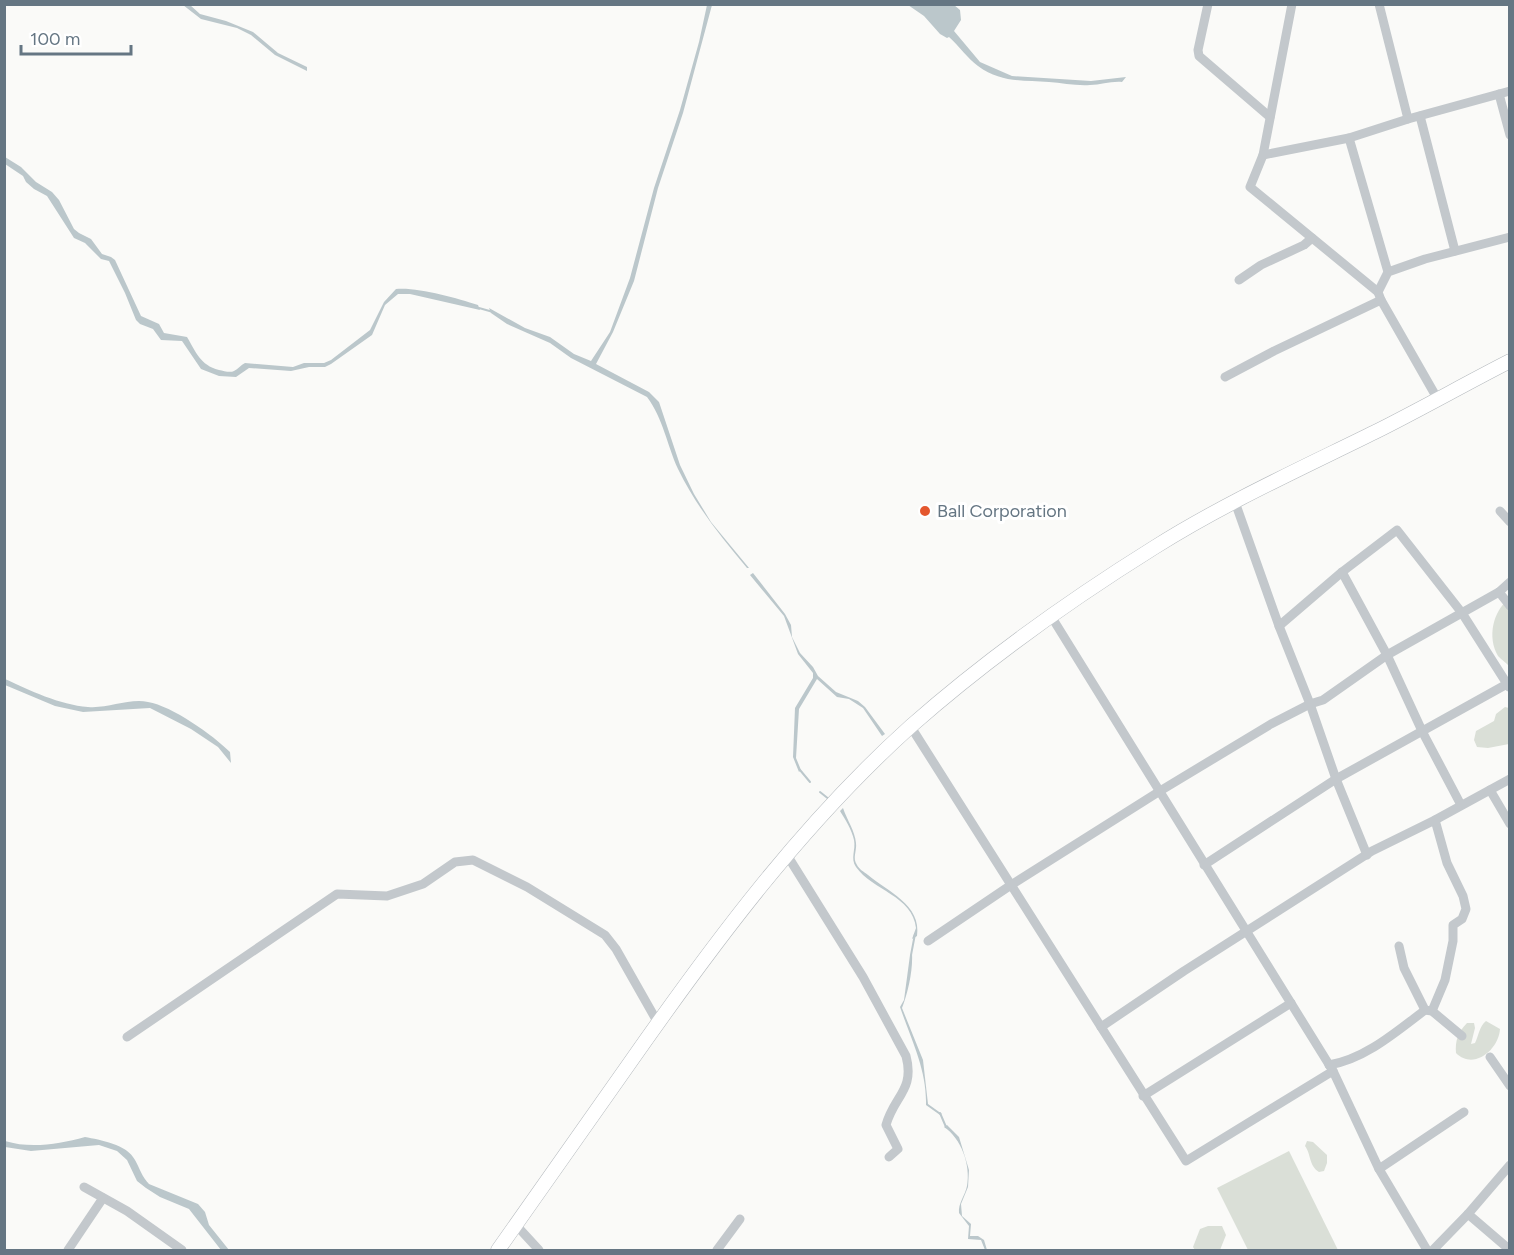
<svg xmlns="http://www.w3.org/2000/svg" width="1514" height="1255" font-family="Figtree,sans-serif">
<rect width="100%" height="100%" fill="#fafaf8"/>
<!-- green -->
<g fill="#dadfd7">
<path d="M1509,599v67c-3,-3 -8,-7 -11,-10 -11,-19 -5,-45 11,-57z"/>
<polygon points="1505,707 1509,708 1509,744 1488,748 1477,747 1474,740 1476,731 1494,721 1496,714"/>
<path d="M1486,1021l14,8c-1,20 -26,42 -44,24 -1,-12 2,-21 11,-30h7l1,5 -4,16 4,-1c4,-8 4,-16 11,-22z"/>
<path d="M1307,1141l6,1 14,13v8l-3,8 -5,1c-10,-6 -8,-18 -14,-26z"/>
<polygon points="1289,1151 1338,1250 1248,1250 1217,1188"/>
<polygon points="1208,1226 1222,1226 1226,1235 1220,1250 1195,1250 1193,1247 1200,1229"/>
</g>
<!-- water -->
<g fill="#bbc7cb">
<polygon points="183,5 190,5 200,14 226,21 253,32 278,53 307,67 307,71 275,55 251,35 237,28 201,19"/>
<path d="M707,5h5l-29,108 -25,75 -24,93 -21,51 -17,32 53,28 10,10 21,63 14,29 17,28 38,46h-2c-26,-31 -51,-62 -69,-99 -11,-24 -15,-51 -31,-72l-76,-39 -21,-15 -43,-19 -16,-11 -2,-5 36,20 25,9 24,17 17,7 19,-29 20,-54 24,-90 26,-78 19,-68z"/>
<path d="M908,5h46l6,5 1,10 -7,11 26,31 32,14 79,5 35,-4 -4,5c-11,-1 -21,3 -32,3 -13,1 -28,-2 -41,-3 -26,-2 -48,1 -71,-16 -10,-7 -19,-20 -29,-29l-2,1 -7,-4 -16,-18z"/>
<path d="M5,157l16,10 15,15 16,10 7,8 15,29 5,4 12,6 11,15 9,3 4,3 26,56 18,8 5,9 23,4c9,15 13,28 32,33 5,1 11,3 15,1 4,-2 7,-6 11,-8l48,4 11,-4h20l7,-3 39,-30 14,-28 12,-13c22,-2 60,9 82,16l2,5 -70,-16h-12l-13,11 -13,30 -41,29 -6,3h-16l-18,4 -42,-3 -13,9 -17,-1 -18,-7 -19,-28 -21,-1 -8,-11 -13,-5 -4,-4 -11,-27 -16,-32 -8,-2 -16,-16 -11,-5 -27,-42 -13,-7 -8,-7 -3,-6 -18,-12z"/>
<polygon points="753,573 785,614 791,625 792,637 800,653 813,667 818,676 836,692 858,701 865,707 885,734 882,736 863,708 849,699 837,697 817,679 799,709 796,758 801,770 799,772 793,757 795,708 813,678 813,673 798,654 784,616 750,575"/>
<path d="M5,679c24,11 55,26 83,28 19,2 41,-9 60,-5 24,4 65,33 82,50l1,11 -13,-16 -27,-18 -41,-21 -67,4 -28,-6 -50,-21z"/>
<path d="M843,808c4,12 12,23 13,35 1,8 -4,15 1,22 2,4 7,7 11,10 19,16 54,30 49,61l-5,3 4,-11c-3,-32 -44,-38 -60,-61 -6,-9 0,-17 -2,-27 -2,-10 -9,-21 -14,-29z"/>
<path d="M912,954c1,16 -4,39 -10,54l21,52 5,44 14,10 -2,1 -14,-10c1,-35 -15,-66 -26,-98l4,-7 6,-45z"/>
<path d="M947,1125l12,12 10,33 -1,17 -7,17 1,12 9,8 -1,12h8l6,4 3,10h-2l-4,-10 -13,-1 1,-13 -10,-13c-1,-10 6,-17 8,-27 4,-21 -6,-48 -23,-59z"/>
<path d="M85,1137c15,3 42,7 50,23 5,9 7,17 14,24l49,20 7,8 4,13 20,25h-8l-32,-41 -29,-12 -14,-9 -9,-7 -10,-21 -10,-9 -18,-6 -68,6 -26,-4v-6c26,8 54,3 80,-4z"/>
</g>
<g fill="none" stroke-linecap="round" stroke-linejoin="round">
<!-- stream -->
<g stroke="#bbc7cb" stroke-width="2">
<polyline points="479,308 493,312"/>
<polyline points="800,770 810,782"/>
<polyline points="820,792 830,800"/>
<polyline points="911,955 915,934"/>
<polyline points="940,1113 946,1127"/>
</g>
<!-- highway casing -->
<g stroke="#b4b9bd" stroke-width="15">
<path id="highway" d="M498,1250c43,-62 87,-124 131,-186 84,-120 172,-239 282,-338 76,-67 159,-126 244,-179 70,-44 147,-79 220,-115 46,-23 90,-48 135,-71"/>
</g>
<!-- minor -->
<g stroke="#c3c8cc" stroke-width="9">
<polyline points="1208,4 1198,50 1199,56 1270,117"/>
<polyline points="1292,4 1263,155 1250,187 1378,292"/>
<polyline points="1379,4 1408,119"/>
<polyline points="1499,94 1510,135"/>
<polyline points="1420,116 1455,251"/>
<polyline points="1349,138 1388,272"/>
<polyline points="1263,155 1349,138 1408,119 1510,91"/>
<polyline points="1239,280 1261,265 1304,245 1312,238"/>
<polyline points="1225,377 1274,351 1381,300"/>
<polyline points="1437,398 1381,300 1378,292 1388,272 1425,259 1510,237"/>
<polyline points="1235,502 1279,626 1310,704 1336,779 1367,855"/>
<polyline points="1500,511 1510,522"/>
<polyline points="1342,572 1387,655 1423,733 1461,805"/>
<polyline points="1499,592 1510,606"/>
<polyline points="1051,616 1333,1071 1379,1169 1427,1250"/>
<polyline points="1279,626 1342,572 1397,530 1462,613 1509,687"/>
<polyline points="911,727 1186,1161 1333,1071"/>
<polyline points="1490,790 1510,824"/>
<path d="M787,855l76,122 43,79c9,34 -12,40 -20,69l12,24 -9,8"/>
<polyline points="1204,865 1336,779 1507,684"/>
<polyline points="928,941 1011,885 1160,791 1271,724 1310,704 1323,700 1387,655 1499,592 1510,582"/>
<polyline points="1399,946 1404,968 1425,1010 1432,1011 1462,1036"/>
<polyline points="1432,1011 1445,980 1453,941 1453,925 1462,919 1466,909 1463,896 1447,863 1435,820"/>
<polyline points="1101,1027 1184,971 1372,851 1435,820 1510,779"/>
<polyline points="127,1037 337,894 387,896 423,884 455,862 473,860 527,887 605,935 616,949 658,1023"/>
<polyline points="1490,1057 1510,1086"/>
<path d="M1329,1065c36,-6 67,-33 96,-55"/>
<polyline points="1143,1096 1291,1003"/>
<polyline points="1379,1169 1464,1112"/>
<polyline points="84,1187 127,1211 182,1250"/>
<polyline points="1468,1214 1510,1250"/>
<polyline points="516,1225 539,1250"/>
<polyline points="68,1250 103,1198"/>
<polyline points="717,1250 740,1219"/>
<polyline points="1433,1250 1468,1214 1510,1165"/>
</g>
<!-- highway -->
<use href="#highway" stroke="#fff" stroke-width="14"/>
</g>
<!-- markers -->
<circle fill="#e4572e" stroke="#fff" stroke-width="2" cx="925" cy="511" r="6"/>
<g text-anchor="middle" stroke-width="6" stroke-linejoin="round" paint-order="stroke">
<!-- poi labels -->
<g font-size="18" fill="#657683" stroke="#fff" text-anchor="start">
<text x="937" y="517">Ball Corporation</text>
</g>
</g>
<!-- border -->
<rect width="1514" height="1255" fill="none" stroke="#657683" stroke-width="12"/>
<!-- scale -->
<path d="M21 45v9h110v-9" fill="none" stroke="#657683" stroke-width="3"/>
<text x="30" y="45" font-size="18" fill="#657683" stroke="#ffffff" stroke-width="4.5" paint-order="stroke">100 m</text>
</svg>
